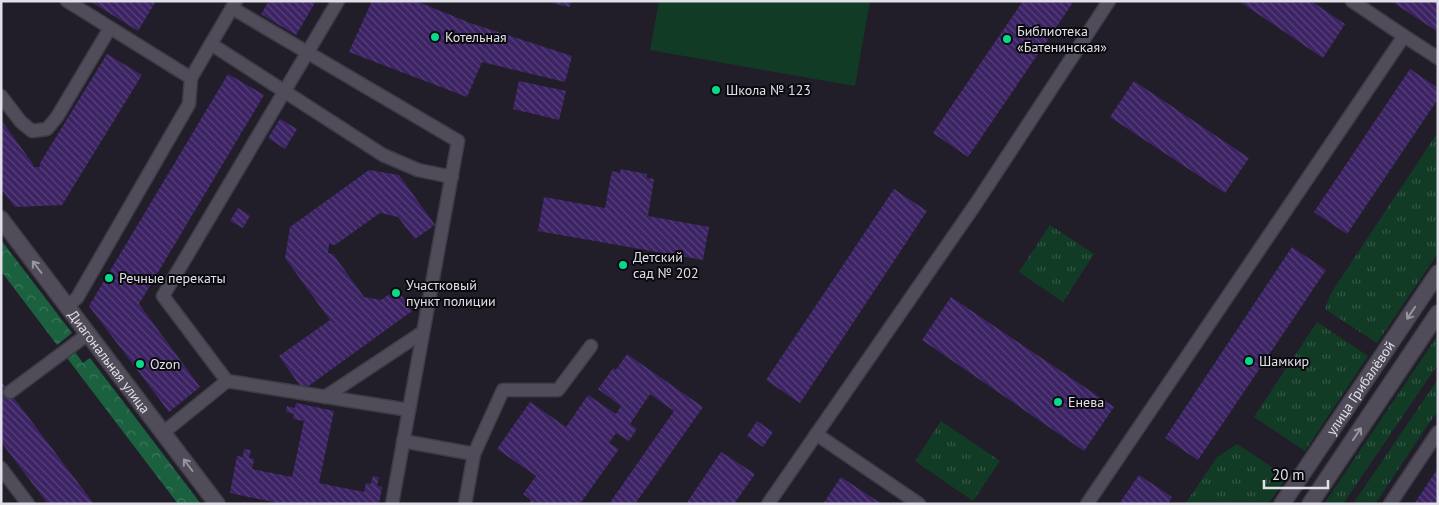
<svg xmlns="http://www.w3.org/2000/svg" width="1439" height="505" font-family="'PT Sans',sans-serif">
<defs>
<pattern id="grass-tufts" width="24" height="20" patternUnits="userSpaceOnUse" patternTransform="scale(1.25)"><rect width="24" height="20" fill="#123b26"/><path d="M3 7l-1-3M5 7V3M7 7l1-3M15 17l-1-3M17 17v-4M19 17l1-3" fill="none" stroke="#345746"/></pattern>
<pattern id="forest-crowns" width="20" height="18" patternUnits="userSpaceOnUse" patternTransform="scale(1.25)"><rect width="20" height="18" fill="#1b6140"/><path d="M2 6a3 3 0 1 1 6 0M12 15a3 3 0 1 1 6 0" fill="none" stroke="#3c775c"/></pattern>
<pattern id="building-back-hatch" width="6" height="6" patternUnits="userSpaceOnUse" patternTransform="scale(1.25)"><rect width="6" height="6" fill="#3c2364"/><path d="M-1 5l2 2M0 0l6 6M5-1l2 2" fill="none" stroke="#58427a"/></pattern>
</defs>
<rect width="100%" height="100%" fill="#211e29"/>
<!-- grass -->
<g fill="url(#grass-tufts)">
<polygon points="1438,132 1438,253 1377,343 1325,309 1331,293"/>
<polygon points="1050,225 1094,254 1063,302 1019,272"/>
<polygon points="1317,322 1368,356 1305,451 1254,417"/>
<polygon points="1438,335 1438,364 1343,504 1324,504"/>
<polygon points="1438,379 1438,410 1375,504 1353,504"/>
<polygon points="941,421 1000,461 973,501 915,461"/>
<polygon points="1237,444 1287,477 1268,504 1185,504 1217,457"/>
</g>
<!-- forest -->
<g fill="url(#forest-crowns)">
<polygon points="1,240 72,333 57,345 1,271"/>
<polygon points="75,352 83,363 90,358 201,504 178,504 67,358"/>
</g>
<!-- pitch -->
<polygon fill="#123b26" points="659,1 870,1 855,86 650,50"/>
<!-- building -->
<g fill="url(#building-back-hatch)">
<polygon points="90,1 156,1 138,31"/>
<polygon points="269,1 316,1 296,35 261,14"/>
<polygon points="372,1 416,1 470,23 572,56 565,82 482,62 467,97 349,52"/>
<polygon points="552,1 571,1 570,7 552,3"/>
<polygon points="1023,1 1074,1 968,157 933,133"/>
<polygon points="1239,1 1311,1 1345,24 1323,58"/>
<polygon points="1391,1 1438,1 1438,32"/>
<polygon points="107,54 142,75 62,205 15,207 1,189 1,120 33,164 33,167 40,167 40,163"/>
<polygon points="1410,69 1438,88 1438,99 1347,234 1314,212"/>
<polygon points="228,74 264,95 139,304 200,387 169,412 89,306"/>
<polygon points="519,81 566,91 559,120 513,109"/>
<polygon points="1134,81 1249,158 1225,193 1110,117"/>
<polygon points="280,119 297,129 285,149 268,138"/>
<polygon points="621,169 647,174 647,178 654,179 648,216 709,227 703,260 538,231 544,197 605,208 612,171 620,173"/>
<polygon points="369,170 399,175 435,225 415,239 398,217 380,213 335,245 329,244 328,253 333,254 364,297 381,300 397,289 412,311 303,390 279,356 330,320 285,258 290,227"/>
<polygon points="894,189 927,211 800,403 766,380"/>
<polygon points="238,208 250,216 243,228 230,221"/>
<polygon points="1292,247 1326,270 1198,460 1165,438"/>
<polygon points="951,297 1114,407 1084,451 922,340"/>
<polygon points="627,354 703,407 635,504 609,504 674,411 650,394 630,424 637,429 629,441 616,433 609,443 619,449 580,504 529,504 531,500 523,494 536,476 497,449 530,402 566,427 588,395 616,414 621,406 598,389 613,368 616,370"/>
<polygon points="1,381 94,504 48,504 1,442"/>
<polygon points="296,403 334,411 319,483 364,492 366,483 371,484 373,476 379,477 377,486 382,487 379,504 283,504 230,493 237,456 243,457 244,449 251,450 249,458 254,459 252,469 292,477 304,421 293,419 294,414 286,412 287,406 295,408"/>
<polygon points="757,421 773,432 763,447 747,436"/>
<polygon points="721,452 755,474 734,504 686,504"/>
<polygon points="1438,468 1438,504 1414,504"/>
<polygon points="1139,475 1172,497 1168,504 1119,504"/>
<polygon points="841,477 865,493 882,504 823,504"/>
</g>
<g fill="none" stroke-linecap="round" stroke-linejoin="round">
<!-- lane casing -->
<g stroke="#3e3c45" stroke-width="15">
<g id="lane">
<polyline points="67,1 191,78"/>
<polyline points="232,8 458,141 409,410"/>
<polyline points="1404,36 1438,58"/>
<polyline points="211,44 383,155 418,170 452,177"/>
<polyline points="1,96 21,122 32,131 47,129 57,117 110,28"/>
<polyline points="67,306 77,298 189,104 191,78 236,1"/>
<polyline points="227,381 409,410 392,504"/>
<polyline points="10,392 88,334"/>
<polyline points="325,397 423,332"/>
<polyline points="164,432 227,381 163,296 338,1"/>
<polyline points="816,434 919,504"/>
<polyline points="403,441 474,454"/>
<polyline points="1,468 28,504"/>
<polyline points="465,504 474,454 503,390 558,390 591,346"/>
<polyline points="768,504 975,205 1109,1"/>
<polyline points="1087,504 1404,36 1352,1"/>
<polyline points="1390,504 1438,432"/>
</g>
</g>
<!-- street casing -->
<g stroke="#3e3c45" stroke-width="18">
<g id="street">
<path id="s1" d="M1,219l216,285"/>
</g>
</g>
<!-- secondary casing -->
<g stroke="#3e3c45" stroke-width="18">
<g id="secondary">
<path id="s2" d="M1282,504l156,-231"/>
<polyline points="1310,504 1438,313"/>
</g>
</g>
<!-- lane -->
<use href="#lane" stroke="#504c5a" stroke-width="12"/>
<!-- street -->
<use href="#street" stroke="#504c5a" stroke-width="15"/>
<!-- secondary -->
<use href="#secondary" stroke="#504c5a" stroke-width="15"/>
</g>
<!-- one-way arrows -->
<defs><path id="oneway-shaft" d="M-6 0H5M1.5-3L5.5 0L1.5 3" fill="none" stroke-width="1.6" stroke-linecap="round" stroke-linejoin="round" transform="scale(1.25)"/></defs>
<g stroke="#9896a0">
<use href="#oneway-shaft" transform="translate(37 267) rotate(-127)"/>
<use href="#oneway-shaft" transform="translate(1411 313) rotate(124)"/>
<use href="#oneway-shaft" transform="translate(1357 434) rotate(-56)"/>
<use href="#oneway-shaft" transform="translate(188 465) rotate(-127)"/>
</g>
<!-- markers -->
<g fill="#09d98b" stroke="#0a090e" stroke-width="2">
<circle cx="435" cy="37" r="5"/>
<circle cx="1007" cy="39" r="5"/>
<circle cx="716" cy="90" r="5"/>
<circle cx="623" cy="265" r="5"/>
<circle cx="109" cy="278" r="5"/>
<circle cx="396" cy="293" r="5"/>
<circle cx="1249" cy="361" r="5"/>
<circle cx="140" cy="364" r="5"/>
<circle cx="1058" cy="402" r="5"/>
</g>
<g text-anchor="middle" stroke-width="4" stroke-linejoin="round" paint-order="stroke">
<!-- poi labels -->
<g font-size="14" fill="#e1dfe7" stroke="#0a090e" text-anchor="start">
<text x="1017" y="36">Библиотека<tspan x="1017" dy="16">«Батенинская»</tspan></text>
<text x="445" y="42">Котельная</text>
<text x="726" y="95">Школа № 123</text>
<text x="633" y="262">Детский<tspan x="633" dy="16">сад № 202</tspan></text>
<text x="119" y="283">Речные перекаты</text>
<text x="406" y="290">Участковый<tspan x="406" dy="16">пункт полиции</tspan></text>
<text x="1259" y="366">Шамкир</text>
<text x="150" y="369">Ozon</text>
<text x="1068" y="407">Енева</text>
</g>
<!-- street labels -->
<g font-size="14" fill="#e1dfe7" stroke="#0a090e">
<text dy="5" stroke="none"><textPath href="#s1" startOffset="179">Диагональная улица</textPath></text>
<text dy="5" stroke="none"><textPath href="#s2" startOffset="140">улица Грибалёвой</textPath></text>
</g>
</g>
<!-- border -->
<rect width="1439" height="505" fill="none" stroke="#e1dfe7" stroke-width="5"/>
<!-- scale -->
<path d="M1264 480v8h64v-8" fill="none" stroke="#e1dfe7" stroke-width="2.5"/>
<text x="1272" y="480" font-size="15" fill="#e1dfe7" stroke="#0a090e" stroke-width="4" paint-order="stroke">20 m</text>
</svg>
